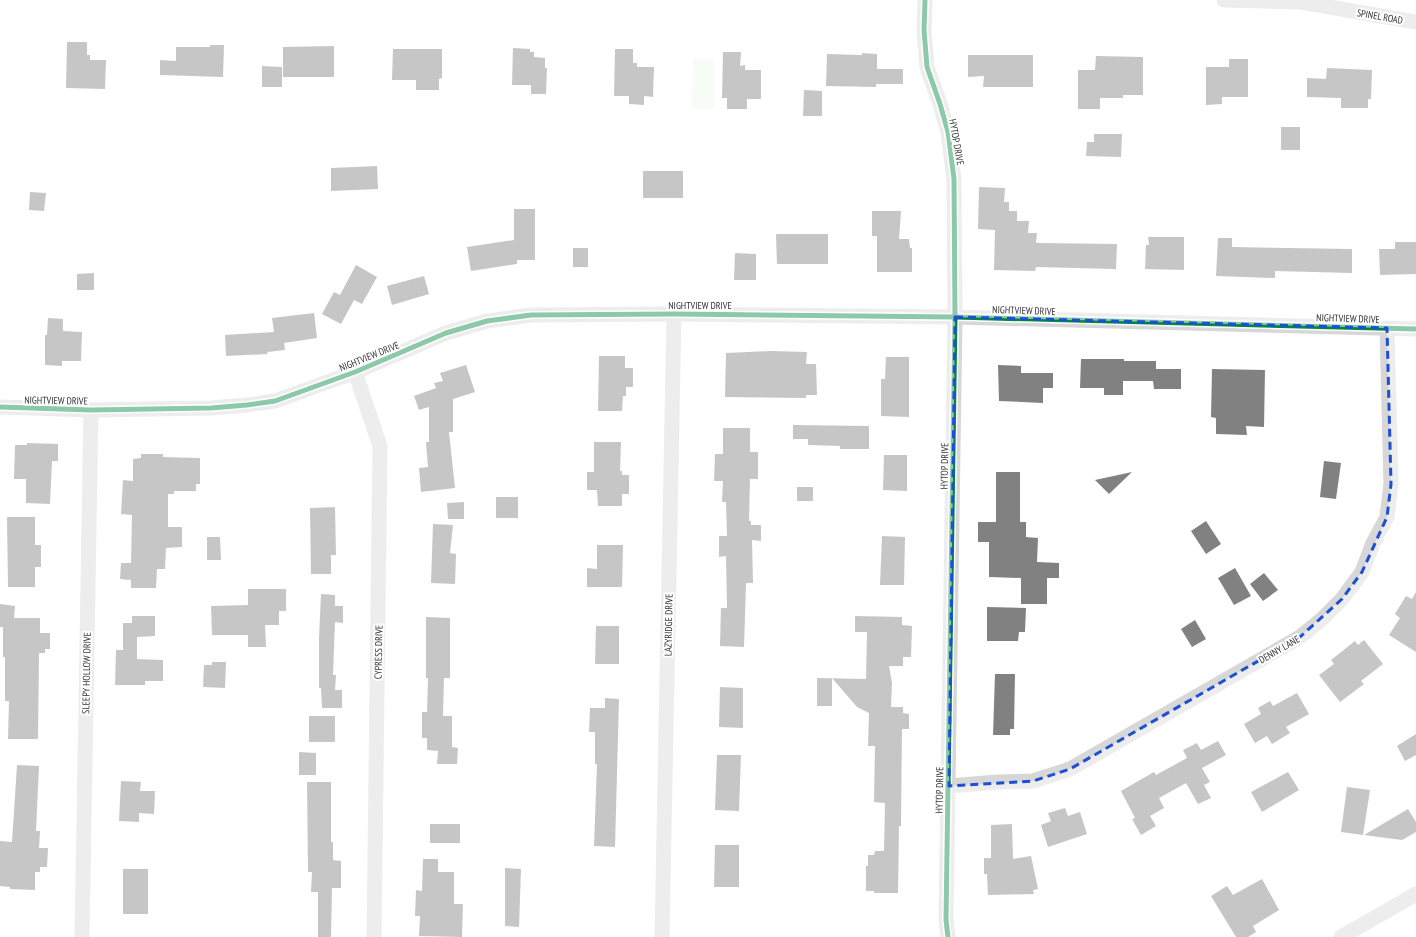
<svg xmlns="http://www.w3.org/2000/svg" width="1416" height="937" font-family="'PT Sans Narrow',sans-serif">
<rect width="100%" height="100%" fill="#fff"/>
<!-- green -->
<polygon fill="#f1f5ed" points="693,59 714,60 714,109 692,109"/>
<!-- building -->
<g fill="#818181">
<polygon points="67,42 87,42 87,55 90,55 90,60 106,60 105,89 66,88"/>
<polygon points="210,45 224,45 223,77 160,75 160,60 176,61 176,47 210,47"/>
<polygon points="334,46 334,77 283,77 283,47"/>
<polygon points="513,48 530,49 530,52 534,52 534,57 545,58 545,68 547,68 546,94 531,94 531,85 512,85"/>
<polygon points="393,49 442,49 442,78 439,79 439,90 416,90 416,80 392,80"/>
<polygon points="615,49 633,49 633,63 637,63 637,67 654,67 653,97 644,96 644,105 629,104 629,96 614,96"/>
<polygon points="723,52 741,52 740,66 745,65 745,70 761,70 761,99 747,99 747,109 727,109 727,98 722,98"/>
<polygon points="862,53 877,54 877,69 903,69 903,84 876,84 876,87 826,86 827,54 862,55"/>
<polygon points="968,55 1033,55 1033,87 983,87 984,76 968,77"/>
<polygon points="1096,56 1143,57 1143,95 1123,95 1123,98 1100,98 1100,109 1078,109 1078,70 1095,70"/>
<polygon points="1229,59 1248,59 1248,97 1222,97 1222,104 1206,105 1206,67 1229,67"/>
<polygon points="262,66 282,67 282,87 262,87"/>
<polygon points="1327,68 1372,70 1371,99 1368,99 1368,108 1341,108 1341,98 1307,97 1307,78 1326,79"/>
<polygon points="804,90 822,91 822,116 803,116"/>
<rect x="1281" y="127" width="19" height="23"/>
<polygon points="1094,134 1122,134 1121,157 1086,156 1087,142 1094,142"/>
<polygon points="377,166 378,189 331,191 331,168"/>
<rect x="643" y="171" width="40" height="27"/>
<polygon points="979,187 1005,188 1004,202 1009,202 1009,211 1017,211 1017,221 1029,221 1028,233 1037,233 1036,243 1117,244 1116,269 1036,267 1035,271 994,270 995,230 978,229"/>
<polygon points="30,192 46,193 44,211 29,210"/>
<polygon points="514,209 535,209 535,260 517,260 517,264 471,271 467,247 514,240"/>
<polygon points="872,211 901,211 899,239 909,239 910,248 912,248 912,272 877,272 877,236 872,236"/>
<polygon points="776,234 828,234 828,264 777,264"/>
<polygon points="1148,237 1184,237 1184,270 1145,269 1146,245 1149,245"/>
<polygon points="1218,238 1232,238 1232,247 1352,249 1352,273 1275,271 1275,278 1216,276"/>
<polygon points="1395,242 1416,242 1416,274 1380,275 1379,249 1395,249"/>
<rect x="573" y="248" width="15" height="19"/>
<polygon points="735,253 756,254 756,280 734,280"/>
<polygon points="356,265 377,277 362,304 354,300 341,324 322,314 334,292 340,295"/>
<polygon points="94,273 94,290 77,290 77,274"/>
<polygon points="424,276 429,294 392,305 387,286"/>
<polygon points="314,313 317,338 284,343 285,350 267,352 268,354 226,356 225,335 274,332 272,318"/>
<polygon points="48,318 63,319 63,331 82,332 81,361 62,361 62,366 45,365 45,335 47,335"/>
<polygon points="771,351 807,352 806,364 816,364 817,395 806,395 806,398 725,397 726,353"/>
<polygon points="599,356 625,356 625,368 633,368 633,387 626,387 626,396 623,396 622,411 598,411"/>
<polygon points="886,357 909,357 909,417 881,416 881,379 885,379"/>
<polygon points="1081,359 1124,359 1124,361 1156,361 1156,369 1181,369 1181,389 1154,389 1153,381 1123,381 1123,395 1104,395 1104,388 1080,388"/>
<polygon points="466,365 475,392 453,399 453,432 449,432 455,488 421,492 419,468 428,467 426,442 429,442 429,407 419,410 414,396 436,388 434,383 443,381 440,373"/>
<polygon points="998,365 1021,366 1021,373 1053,373 1053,388 1043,388 1043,403 999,401"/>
<polygon points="1212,369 1265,370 1264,427 1246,426 1247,435 1216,434 1216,418 1211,417"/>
<polygon points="793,425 869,426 869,449 840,449 840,446 808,445 808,439 793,439"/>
<polygon points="723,428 750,428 750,452 758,452 758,479 750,479 749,521 751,521 751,525 761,525 761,541 752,540 753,583 746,583 744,647 720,646 721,608 727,608 726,556 719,557 719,536 727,536 726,502 722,502 723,481 714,481 715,454 723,454"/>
<polygon points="594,442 621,442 620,471 622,471 622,475 629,475 629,494 622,494 622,506 598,506 597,490 587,490 587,472 594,472"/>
<polygon points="27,443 58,444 58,461 52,461 50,504 26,503 26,479 14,479 15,445 27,445"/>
<polygon points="141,454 163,454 163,457 200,458 200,484 196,484 196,491 174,491 174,494 168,494 168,527 182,527 182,547 166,548 165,569 157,569 156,588 131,588 131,580 120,579 121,563 131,563 132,515 121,514 123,480 133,481 133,459 141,458"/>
<polygon points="884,455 907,455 907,491 883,490"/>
<polygon points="1324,461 1341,463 1336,499 1320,497"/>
<polygon points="996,472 1020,472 1020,522 1026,522 1026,537 1038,538 1037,562 1059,563 1059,578 1047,578 1047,604 1021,604 1021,578 989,577 989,542 978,542 978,522 996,522"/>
<polygon points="1132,472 1109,494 1095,480"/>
<rect x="797" y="487" width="16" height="14"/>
<rect x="496" y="497" width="22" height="21"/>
<polygon points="464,502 464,519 448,519 447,503"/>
<polygon points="335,507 336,555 331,555 331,574 311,574 310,508"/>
<polygon points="7,517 35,517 35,545 41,545 41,567 35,567 35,587 8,587"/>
<polygon points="1206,521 1221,544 1206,554 1191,531"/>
<polygon points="433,524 453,525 450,553 456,554 455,584 431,583"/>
<polygon points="882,536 905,537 904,585 880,585"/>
<polygon points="207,537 220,537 221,560 207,560"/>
<polygon points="597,545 623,545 622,587 587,587 587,568 597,569"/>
<polygon points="1235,568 1251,596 1234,605 1218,578"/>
<polygon points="1264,573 1278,590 1263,601 1250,584"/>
<polygon points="248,589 286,589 286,611 279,611 279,625 265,625 266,647 248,647 248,635 212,635 211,606 248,605"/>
<polygon points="1416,592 1416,652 1389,635 1400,618 1395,614 1406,596 1412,599"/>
<polygon points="321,594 335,595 335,606 343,606 343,623 335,622 333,675 336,675 335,690 342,690 342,708 322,708 321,688 319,688 319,638"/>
<polygon points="0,604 15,606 14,618 40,618 40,633 50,633 50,649 45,649 45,653 39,653 38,739 8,739 9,701 5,701 5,657 3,657 3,627 0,627"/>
<polygon points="987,607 1026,608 1025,632 1019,632 1018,641 987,641"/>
<polygon points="132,616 155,616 155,636 137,637 137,659 163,660 163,681 145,681 145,685 115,685 116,650 123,650 123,623 132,623"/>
<polygon points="855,616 902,617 902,625 912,626 911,657 903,657 903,666 889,666 892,683 891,707 903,707 903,713 909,714 909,729 902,729 901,826 899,826 898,893 874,893 874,891 866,891 866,866 868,866 868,855 874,855 875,851 884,851 885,803 874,802 875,746 868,746 869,713 857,707 832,678 832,706 817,706 817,678 866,679 867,632 855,632"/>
<polygon points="426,617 450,618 450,678 444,678 443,716 452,716 452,747 458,748 457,764 437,764 438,751 427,750 427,738 422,738 422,712 427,712 428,678 426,678"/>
<polygon points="1195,620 1206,639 1192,647 1181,629"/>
<polygon points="596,626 619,626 619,664 595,664"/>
<polygon points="1364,640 1383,664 1361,681 1364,684 1340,702 1319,675 1334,664 1331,660 1355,641 1358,645"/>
<polygon points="212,662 226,662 225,688 203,687 204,665 212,665"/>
<polygon points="995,674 1015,674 1014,729 1010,729 1010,735 993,735"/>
<polygon points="720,687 743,688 743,728 719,727"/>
<polygon points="1297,693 1309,714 1286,727 1290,733 1272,744 1267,736 1255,743 1244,724 1261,714 1258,708 1270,701 1273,706"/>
<polygon points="605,698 619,699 615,847 594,846 597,764 595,764 595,732 589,732 590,708 605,708"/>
<rect x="309" y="716" width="26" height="26"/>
<polygon points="1416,734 1416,755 1405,761 1397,746"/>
<polygon points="1218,741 1226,755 1202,768 1210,782 1204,785 1211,798 1198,804 1186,783 1159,798 1164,808 1150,816 1156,826 1141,835 1132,819 1135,818 1121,791 1154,772 1156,775 1187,758 1183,750 1197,743 1201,750"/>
<polygon points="299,752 316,753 316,775 299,775"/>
<polygon points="717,755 741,755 739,811 715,810"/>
<polygon points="17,765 39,766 36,831 40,831 39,848 48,848 47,867 40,867 40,872 35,872 35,890 10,889 10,887 0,886 0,841 12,842"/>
<polygon points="1288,772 1299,790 1262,812 1251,792"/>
<polygon points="121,781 141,782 140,791 155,791 154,814 139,813 139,822 119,821"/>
<polygon points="307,782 331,782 331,842 333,842 333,860 341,861 341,888 332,888 331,937 318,937 318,892 311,892 312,872 308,872"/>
<polygon points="1347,787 1370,790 1363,835 1341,832"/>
<polygon points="1065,808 1068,816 1080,812 1087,834 1048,847 1041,825 1051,821 1048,813"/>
<polygon points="1408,809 1416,822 1416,832 1402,840 1364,835"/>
<rect x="430" y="824" width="30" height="19"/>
<polygon points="1012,824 1013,859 1031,856 1038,889 1033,890 1034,894 988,895 987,874 984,874 984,858 991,858 991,825"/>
<polygon points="715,845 739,845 739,887 714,887"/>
<polygon points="423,859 438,859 438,872 454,872 454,904 463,904 462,937 419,936 420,916 415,916 416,890 422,891"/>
<polygon points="505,868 521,869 519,927 505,926"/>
<rect x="123" y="869" width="25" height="45"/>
<polygon points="1262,879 1279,910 1253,926 1256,932 1248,937 1236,937 1211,896 1227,886 1233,895"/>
</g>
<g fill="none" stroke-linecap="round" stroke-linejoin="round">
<!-- street -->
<g stroke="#d7d7d7" stroke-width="15">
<polyline points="925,0 924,30 927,67 940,104 948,132 954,179 955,317 946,920 948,937"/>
<polyline points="1224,0 1301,2 1416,22"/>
<polyline points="355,372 380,446 374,937"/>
<polyline points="0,407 91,410 211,408 247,405 275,401 355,372 446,333 487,321 531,315 674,314 955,317 1416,329"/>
<polyline points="949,786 997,782 1033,781 1070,769 1300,637 1322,619 1342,599 1362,572 1373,543 1387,517 1391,484 1387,328"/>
<polyline points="82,937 91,410"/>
<polyline points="662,937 674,314"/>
<polyline points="1341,937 1416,894"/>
</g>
<!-- cycleway casing -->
<g stroke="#fff" stroke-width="8">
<g id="cycleway">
<polyline points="925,0 924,30 927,67 940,104 948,132 954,179 955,317 946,920 948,937"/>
<polyline points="0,407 91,410 211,408 247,405 275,401 355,372 446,333 487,321 531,315 674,314 955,317 1416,329"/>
</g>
</g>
<!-- cycleway -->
<use href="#cycleway" stroke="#00873e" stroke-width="5"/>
</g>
<!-- marked area -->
<path d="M0 0H1416V937H0ZM955,317l432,11 4,156 -4,33 -25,55 -20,27 -42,38 -230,132 -37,12 -84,5z" fill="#fff" fill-opacity=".55" fill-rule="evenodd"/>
<path fill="none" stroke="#1d4ed8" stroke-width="3" stroke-dasharray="8 5" stroke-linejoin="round" d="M955,317l432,11 4,156 -4,33 -25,55 -20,27 -42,38 -230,132 -37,12 -84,5z"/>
<g text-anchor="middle" stroke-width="4" stroke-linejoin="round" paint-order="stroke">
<!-- street labels -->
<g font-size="10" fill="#333" stroke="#fff">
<text transform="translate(1380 16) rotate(10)" y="4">SPINEL ROAD</text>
<text transform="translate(957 142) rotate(80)" y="4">HYTOP DRIVE</text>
<text x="700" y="309">NIGHTVIEW DRIVE</text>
<text transform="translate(1024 310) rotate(2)" y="4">NIGHTVIEW DRIVE</text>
<text transform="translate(1348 318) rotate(2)" y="4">NIGHTVIEW DRIVE</text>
<text transform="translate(369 356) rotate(-22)" y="4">NIGHTVIEW DRIVE</text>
<text transform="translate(56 400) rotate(1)" y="4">NIGHTVIEW DRIVE</text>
<text transform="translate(944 466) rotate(-89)" y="4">HYTOP DRIVE</text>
<text transform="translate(668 625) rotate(-89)" y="4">LAZYRIDGE DRIVE</text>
<text transform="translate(1279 649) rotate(-30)" y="4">DENNY LANE</text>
<text transform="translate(378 652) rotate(-89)" y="4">CYPRESS DRIVE</text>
<text transform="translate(86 673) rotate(-89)" y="4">SLEEPY HOLLOW DRIVE</text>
<text transform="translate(939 790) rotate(-89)" y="4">HYTOP DRIVE</text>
</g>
</g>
</svg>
